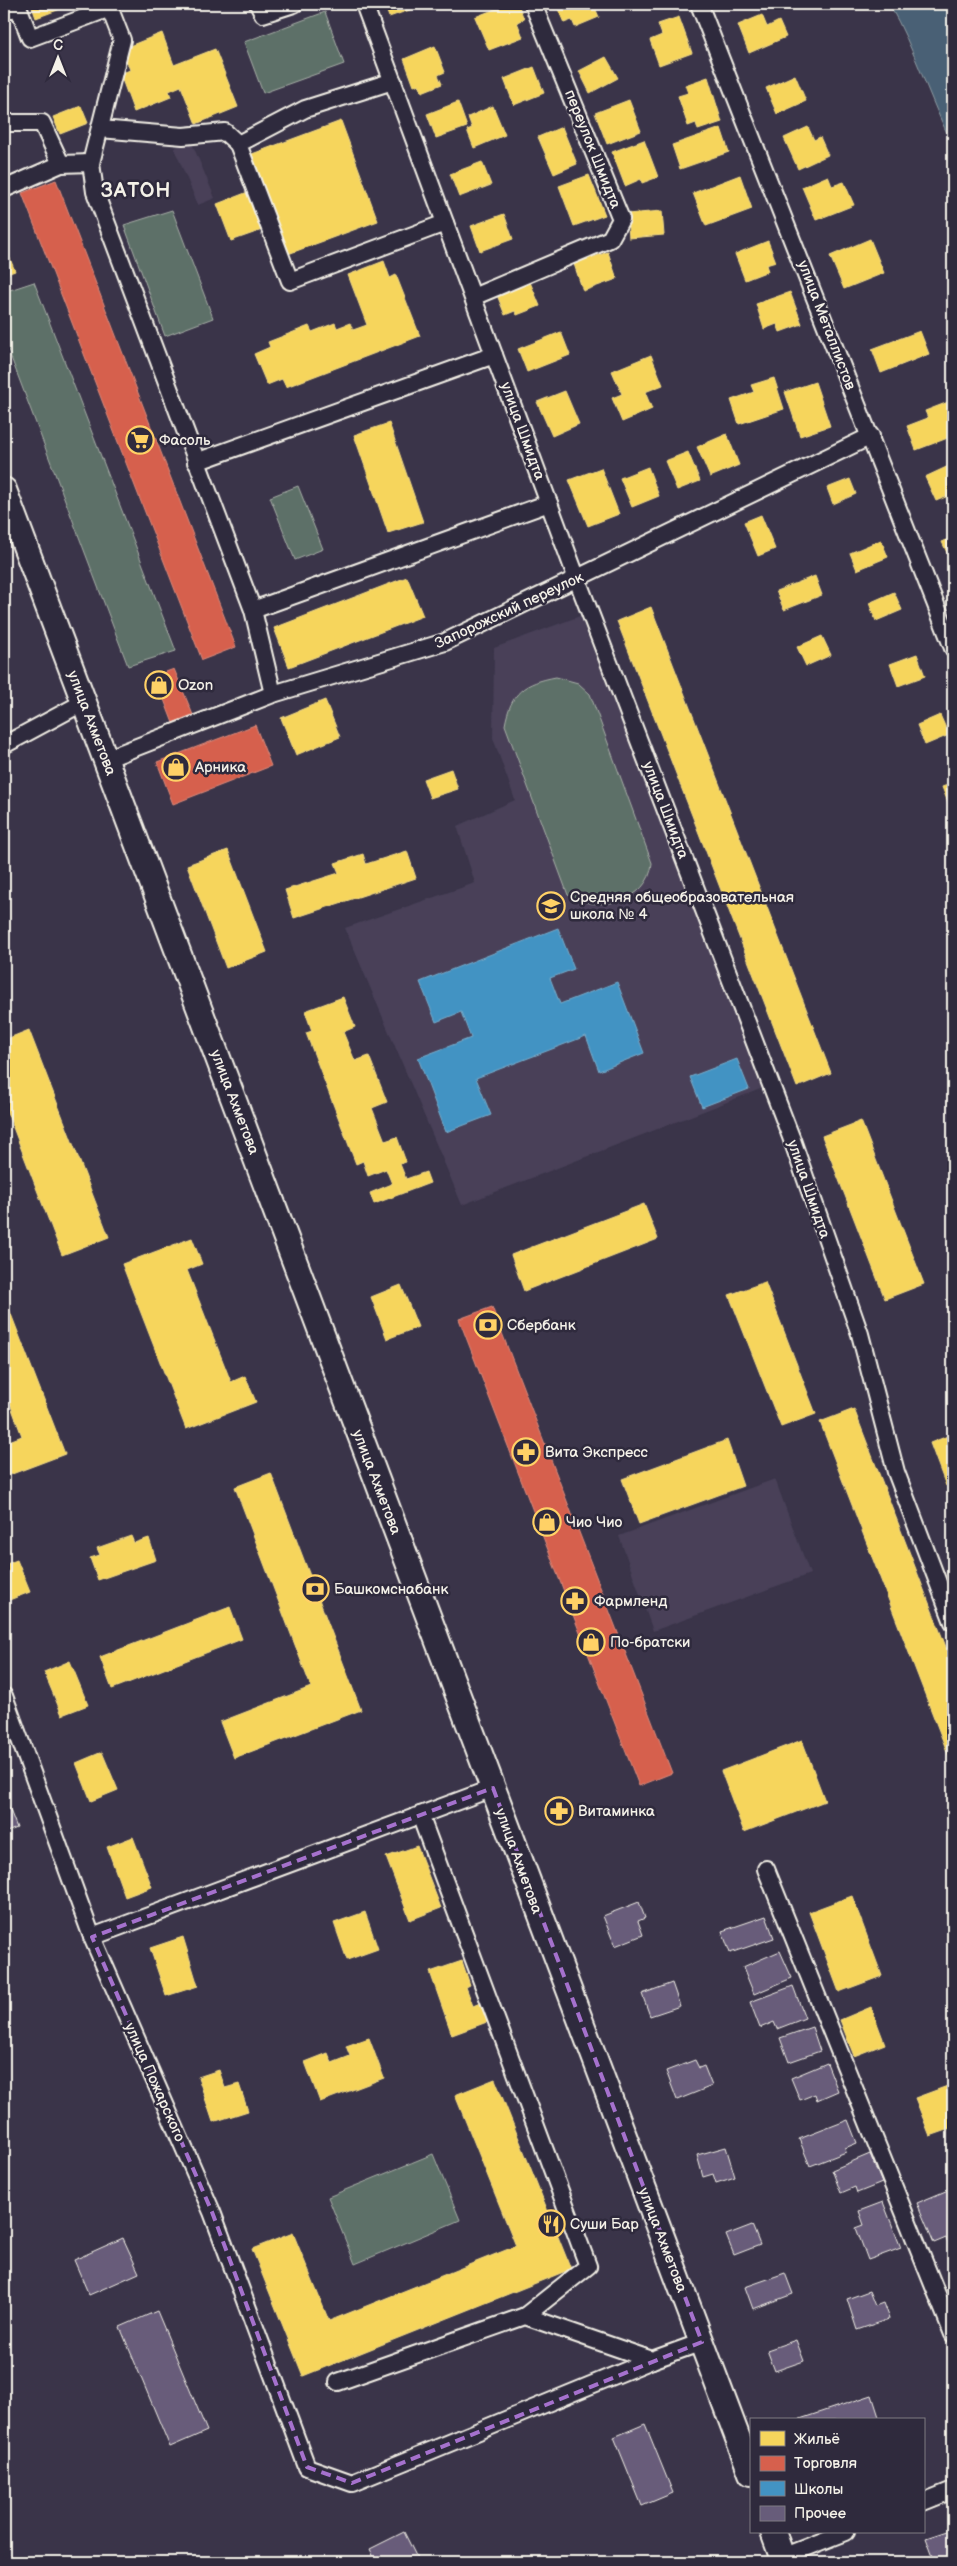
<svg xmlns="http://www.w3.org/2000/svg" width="957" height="2566" font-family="'Balsamiq Sans',sans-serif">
<rect width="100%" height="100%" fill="#3a3449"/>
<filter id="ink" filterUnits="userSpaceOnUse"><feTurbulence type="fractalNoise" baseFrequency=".02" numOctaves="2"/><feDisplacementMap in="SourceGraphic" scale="10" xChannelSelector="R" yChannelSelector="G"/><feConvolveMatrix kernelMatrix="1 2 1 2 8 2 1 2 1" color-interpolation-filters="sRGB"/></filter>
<g filter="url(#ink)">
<!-- built -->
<g fill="#484058">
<polygon points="191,141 215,198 198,205 174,148"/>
<polygon points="580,616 763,1088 462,1205 345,928 475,883 457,826 515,800 493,738 494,648"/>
<polygon points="775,1479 810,1574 653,1631 619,1536"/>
</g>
<!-- green -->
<g fill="#5d6f67" stroke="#a8b0a8">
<polygon points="325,12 344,64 263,93 244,42"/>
<polygon points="172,210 213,318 165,336 124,225"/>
<polygon points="34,282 176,651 128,666 4,339 4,292"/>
<polygon points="298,486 323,549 295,560 270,497"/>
<path d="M556,677l22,6 12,11 62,169c-3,40 -55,50 -84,32l-63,-170c6,-33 19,-42 51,-48z"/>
<polygon points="433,2154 460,2220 355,2264 328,2197"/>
</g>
<!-- water -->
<path fill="#496174" stroke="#8d9ba2" d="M889,4h64v141c-24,-46 -38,-96 -64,-141z"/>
<!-- homes -->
<g fill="#f6d55c" stroke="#f5dd86">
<polygon points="31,4 71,4 71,5 36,18"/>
<polygon points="384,4 427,4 389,17"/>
<polygon points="508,4 518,4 524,19 517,22 523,37 489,50 475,17"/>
<polygon points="556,4 599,4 600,8 596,10 599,17 575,27 572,20 564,23"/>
<polygon points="762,15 767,27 779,21 786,37 749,53 738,25"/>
<polygon points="679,17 692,53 659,65 650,40 662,35 658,24"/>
<polygon points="162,33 174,65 215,49 238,107 196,124 181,86 169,91 171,97 134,112 120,74 130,70 122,49"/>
<polygon points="435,46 445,72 438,75 442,84 422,92 419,84 414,86 404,59"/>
<polygon points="606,57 618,78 590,93 579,71"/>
<polygon points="534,67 544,93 514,105 504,79"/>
<polygon points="795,75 806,101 777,114 766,88"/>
<polygon points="708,77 722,122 698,130 696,123 688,126 678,96 688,93 685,85"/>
<polygon points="629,100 641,131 607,144 595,113"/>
<polygon points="458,102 467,127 436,138 427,114"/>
<polygon points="81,106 88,123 60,134 53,117"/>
<polygon points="493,106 505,135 474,148 467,130 472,128 468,117"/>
<polygon points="341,121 378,221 288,254 252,154"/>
<polygon points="562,127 577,164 554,174 538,137"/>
<polygon points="808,127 814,140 820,137 828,155 798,169 784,138"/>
<polygon points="721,128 729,152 680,169 672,145"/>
<polygon points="644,140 658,177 642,183 641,179 625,186 612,152"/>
<polygon points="482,162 491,185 459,197 450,174"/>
<polygon points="589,175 605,215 574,226 559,186"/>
<polygon points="740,175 752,209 706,226 693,193"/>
<polygon points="828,176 832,186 844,182 854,205 816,220 802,187"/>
<polygon points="248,192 262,230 231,241 217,204"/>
<polygon points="662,211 664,235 629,238 627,214"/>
<polygon points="504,214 513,239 480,251 471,226"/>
<polygon points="870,239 884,273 844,289 830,256"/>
<polygon points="768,241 776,262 766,265 768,271 745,280 735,254"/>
<polygon points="4,244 15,271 4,275"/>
<polygon points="608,252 617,279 583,291 574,264"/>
<polygon points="384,261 390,278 396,275 420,336 286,387 282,379 267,385 254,354 270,347 268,342 309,326 312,332 335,323 337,328 350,323 353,330 367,325 348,275"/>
<polygon points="530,282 540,306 517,315 515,311 505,315 497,295"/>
<polygon points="790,292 802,324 780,332 777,324 764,329 756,304"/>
<polygon points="920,331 929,354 881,373 872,349"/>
<polygon points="561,332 570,355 527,372 518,349"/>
<polygon points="651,355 663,385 645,392 652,409 622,422 612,398 622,394 612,371"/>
<polygon points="774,378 784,409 739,424 731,400 754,392 751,385"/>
<polygon points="815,382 830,426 800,436 785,392"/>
<polygon points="565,391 579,424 552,436 537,402"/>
<polygon points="951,401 953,408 953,436 916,450 907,426 928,418 925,411"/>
<polygon points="389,423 423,522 388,533 354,435"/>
<polygon points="727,434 739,465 710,477 697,447"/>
<polygon points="688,452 700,481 677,490 665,461"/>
<polygon points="953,464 953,494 936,501 925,477"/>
<polygon points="648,467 659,496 632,507 620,478"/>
<polygon points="601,468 619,514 588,526 569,480"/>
<polygon points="850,479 856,494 833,504 827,488"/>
<polygon points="761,515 775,549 758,556 744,522"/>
<polygon points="953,537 953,563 952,563 942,542"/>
<polygon points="881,540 888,557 857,570 850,553"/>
<polygon points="815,576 822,595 784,610 776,591"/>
<polygon points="407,577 423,616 289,667 274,628"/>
<polygon points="894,592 902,610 876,621 869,603"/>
<polygon points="651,607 831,1073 797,1087 617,621"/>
<polygon points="822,636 831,655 806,666 797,647"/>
<polygon points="917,654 925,676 898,686 890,664"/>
<polygon points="325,700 340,737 296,755 281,718"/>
<polygon points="940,715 949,735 925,745 917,725"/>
<polygon points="451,769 458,789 430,798 423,779"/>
<polygon points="953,783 953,804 949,805 942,787"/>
<polygon points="228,850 267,952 226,968 187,865"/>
<polygon points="407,851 416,878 294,918 285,890 339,873 335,863 363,854 366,864"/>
<polygon points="343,997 355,1027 343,1032 355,1061 369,1056 387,1102 372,1108 385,1141 397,1137 406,1162 400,1164 406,1179 426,1172 430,1183 374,1204 370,1193 392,1184 386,1169 368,1176 363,1161 356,1164 306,1033 312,1031 305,1011"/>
<polygon points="29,1030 109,1237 62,1255 4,1104 4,1040"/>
<polygon points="861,1121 924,1284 885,1299 822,1136"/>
<polygon points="644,1204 658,1239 524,1291 511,1255"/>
<polygon points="192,1238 202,1264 187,1270 231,1382 245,1376 256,1402 186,1429 122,1264"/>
<polygon points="765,1282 816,1414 781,1427 729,1295"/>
<polygon points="401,1285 418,1327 387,1339 371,1297"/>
<polygon points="4,1296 65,1454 4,1477 4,1443 22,1436 4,1387"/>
<polygon points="854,1409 953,1665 953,1767 820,1422"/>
<polygon points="953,1434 953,1484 946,1486 930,1443"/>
<polygon points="727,1440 743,1486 639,1524 622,1479"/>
<polygon points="271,1473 361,1710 234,1758 220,1722 311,1687 235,1487"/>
<polygon points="131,1536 134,1543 149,1538 156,1560 98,1580 90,1558 100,1555 97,1548"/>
<polygon points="17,1560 30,1592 4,1602 4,1565"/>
<polygon points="230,1607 242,1639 112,1689 100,1657"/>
<polygon points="70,1661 88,1705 62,1715 44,1672"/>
<polygon points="802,1740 825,1801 744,1832 721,1771"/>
<polygon points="102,1752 118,1790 91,1801 76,1763"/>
<polygon points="133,1837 152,1887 125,1897 107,1847"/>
<polygon points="417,1846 441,1908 410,1920 386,1857"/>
<polygon points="852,1896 882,1976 839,1992 809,1912"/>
<polygon points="365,1912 378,1949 347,1960 334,1923"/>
<polygon points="183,1937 198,1986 166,1996 150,1948"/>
<polygon points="462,1961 470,1985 466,1987 473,2006 480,2003 487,2022 452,2035 430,1972"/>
<polygon points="871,2007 885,2044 854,2056 840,2020"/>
<polygon points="369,2038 384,2078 320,2102 305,2062 328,2053 332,2063 350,2056 346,2046"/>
<polygon points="219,2070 225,2088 239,2084 248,2111 213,2122 198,2077"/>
<polygon points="495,2079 571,2269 303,2376 252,2249 293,2233 329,2321 516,2246 455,2095"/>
<polygon points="953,2084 953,2128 930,2136 915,2098"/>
</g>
<!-- shops -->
<g fill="#d6604d" stroke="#df8c7c">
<polygon points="56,180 236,647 202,660 22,193"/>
<polygon points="174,669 193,715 173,723 155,676"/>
<polygon points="255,725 271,766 173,804 157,762"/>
<polygon points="492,1307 672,1773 639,1786 459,1319"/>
</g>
<!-- schools -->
<g fill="#4393c3" stroke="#78afce">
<polygon points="558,928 574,969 550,978 560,1004 617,982 644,1053 599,1071 586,1036 476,1078 491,1115 446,1132 418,1058 471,1038 461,1012 436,1022 420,982"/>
<polygon points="737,1059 749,1089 702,1107 690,1077"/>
</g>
<!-- building -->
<g fill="#675c7a" stroke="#f4f1e8">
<polygon points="4,1795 17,1828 4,1833"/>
<polygon points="639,1902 645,1918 638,1921 643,1935 615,1946 603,1916"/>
<polygon points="766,1916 774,1938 730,1953 722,1931"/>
<polygon points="780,1951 792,1978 754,1994 743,1967"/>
<polygon points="672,1983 680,2006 650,2016 642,1994"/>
<polygon points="793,1986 805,2018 777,2029 774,2022 760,2028 750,2002"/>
<polygon points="812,2027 820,2051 789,2062 780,2038"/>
<polygon points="695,2060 699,2068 704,2066 712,2086 677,2100 666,2071"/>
<polygon points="827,2063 838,2091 817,2100 815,2094 800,2100 791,2078"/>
<polygon points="848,2120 857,2143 845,2148 846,2152 810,2166 799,2139"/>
<polygon points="726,2147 735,2177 716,2183 713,2174 703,2177 697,2155"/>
<polygon points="870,2154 882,2183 857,2193 855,2187 841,2193 832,2170"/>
<polygon points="953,2188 953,2240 948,2242 946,2238 934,2243 917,2203"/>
<polygon points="883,2202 901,2248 868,2260 856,2228 864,2225 859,2211"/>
<polygon points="752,2225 760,2245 734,2255 726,2235"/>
<polygon points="123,2238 139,2273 89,2295 74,2260"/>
<polygon points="785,2273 793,2294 753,2309 745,2287"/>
<polygon points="869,2291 875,2306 883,2303 889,2319 857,2330 847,2299"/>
<polygon points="157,2311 207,2431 170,2447 120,2327"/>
<polygon points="796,2340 804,2361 775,2371 767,2350"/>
<polygon points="872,2395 880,2420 801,2420 800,2419"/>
<polygon points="645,2424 673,2493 642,2506 614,2437"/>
<polygon points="953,2529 953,2562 935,2562 926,2538"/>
<polygon points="404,2532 419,2562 376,2562 370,2549"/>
</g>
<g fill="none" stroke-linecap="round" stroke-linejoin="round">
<!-- street casing -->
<g stroke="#f4f1e8" stroke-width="20">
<g id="street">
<polyline points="108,4 122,40 91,163 95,192 253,610 549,503"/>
<polyline points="258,4 263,14 294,4"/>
<polyline points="364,4 577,579 791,1137 860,1334 896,1472 953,1622"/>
<polyline points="699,4 953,648"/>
<polyline points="4,12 18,6 30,38 110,8"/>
<polyline points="393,81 305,109 238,144 290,281 445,223"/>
<polyline points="4,123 42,123 61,164"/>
<polyline points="100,129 183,136 225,132 238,144"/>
<polyline points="4,189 61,164 91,163"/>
<polyline points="473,297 610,239 621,219 533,4"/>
<polyline points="196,462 494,355"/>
<polyline points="253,610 273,694"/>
<polyline points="4,745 84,702"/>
<polyline points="106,759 273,694 445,642 871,436"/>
<polyline points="4,1696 92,1937 212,2212 307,2467 352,2483 652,2360"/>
<polyline points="420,1815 588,2266 525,2316"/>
<polyline points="766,1869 953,2334"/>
<polyline points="92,1937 493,1788"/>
<polyline points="338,2382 525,2316 652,2360 702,2342"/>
<polyline points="923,2502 953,2490"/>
<polyline points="782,2557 846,2532"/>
</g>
</g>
<!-- secondary casing -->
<g stroke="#f4f1e8" stroke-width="28">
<g id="secondary">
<polyline points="4,490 751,2473"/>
<polyline points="773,2532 784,2562"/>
</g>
</g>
<!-- street -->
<use href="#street" stroke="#2f2a3d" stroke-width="16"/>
<!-- secondary -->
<use href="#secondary" stroke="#2f2a3d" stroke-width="24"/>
</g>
</g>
<!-- marked area -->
<path fill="none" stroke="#a571cd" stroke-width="4" stroke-dasharray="10 6" stroke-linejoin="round" d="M493,1788l209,554 -350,141 -45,-16 -95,-255 -120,-275z"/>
<!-- icons -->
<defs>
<g id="supermarket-ring" transform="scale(1.4375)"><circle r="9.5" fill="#2f2a3d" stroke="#ffd166" stroke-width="1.5"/><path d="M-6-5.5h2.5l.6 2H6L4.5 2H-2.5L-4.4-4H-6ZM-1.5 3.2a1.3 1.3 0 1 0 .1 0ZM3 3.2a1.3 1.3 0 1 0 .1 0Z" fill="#ffd166"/></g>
<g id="shop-ring" transform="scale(1.4375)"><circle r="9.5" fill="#2f2a3d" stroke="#ffd166" stroke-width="1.5"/><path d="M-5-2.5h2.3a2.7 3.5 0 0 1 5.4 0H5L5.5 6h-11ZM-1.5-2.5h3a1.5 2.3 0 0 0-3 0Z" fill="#ffd166"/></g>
<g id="school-ring" transform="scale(1.4375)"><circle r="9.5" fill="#2f2a3d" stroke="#ffd166" stroke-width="1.5"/><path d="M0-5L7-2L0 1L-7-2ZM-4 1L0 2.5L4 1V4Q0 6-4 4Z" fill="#ffd166"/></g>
<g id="bank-ring" transform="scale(1.4375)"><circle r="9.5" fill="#2f2a3d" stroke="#ffd166" stroke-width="1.5"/><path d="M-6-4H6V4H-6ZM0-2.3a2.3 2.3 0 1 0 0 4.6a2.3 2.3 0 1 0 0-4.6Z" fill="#ffd166"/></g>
<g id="pharmacy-ring" transform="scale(1.4375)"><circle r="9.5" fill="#2f2a3d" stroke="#ffd166" stroke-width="1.5"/><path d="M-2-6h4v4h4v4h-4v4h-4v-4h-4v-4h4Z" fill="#ffd166"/></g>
<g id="restaurant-ring" transform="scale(1.4375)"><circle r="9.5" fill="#2f2a3d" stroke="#ffd166" stroke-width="1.5"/><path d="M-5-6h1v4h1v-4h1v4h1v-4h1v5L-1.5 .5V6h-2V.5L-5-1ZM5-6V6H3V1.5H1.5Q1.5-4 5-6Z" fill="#ffd166"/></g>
</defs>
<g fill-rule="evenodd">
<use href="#supermarket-ring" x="140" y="440"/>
<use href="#shop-ring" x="159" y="685"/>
<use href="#shop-ring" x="176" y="767"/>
<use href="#school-ring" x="551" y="906"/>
<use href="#bank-ring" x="488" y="1325"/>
<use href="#pharmacy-ring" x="526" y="1452"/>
<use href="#shop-ring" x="547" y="1522"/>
<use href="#bank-ring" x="315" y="1589"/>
<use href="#pharmacy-ring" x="575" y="1601"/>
<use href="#shop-ring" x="591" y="1642"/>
<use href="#pharmacy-ring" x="559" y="1811"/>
<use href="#restaurant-ring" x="551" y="2224"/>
</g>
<g text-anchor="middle" stroke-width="5" stroke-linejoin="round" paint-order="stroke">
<!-- street labels -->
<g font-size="15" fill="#f4f1e8" stroke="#2f2a3d">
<text transform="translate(593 149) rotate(68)" y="5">переулок Шмидта</text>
<text transform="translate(827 325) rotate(69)" y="5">улица Металлистов</text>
<text transform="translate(523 431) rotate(70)" y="5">улица Шмидта</text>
<text transform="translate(509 610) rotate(-25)" y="5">Запорожский переулок</text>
<text transform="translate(92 723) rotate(69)" y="5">улица Ахметова</text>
<text transform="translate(666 810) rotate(69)" y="5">улица Шмидта</text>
<text transform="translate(235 1102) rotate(69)" y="5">улица Ахметова</text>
<text transform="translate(809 1189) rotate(71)" y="5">улица Шмидта</text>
<text transform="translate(377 1482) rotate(69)" y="5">улица Ахметова</text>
<text transform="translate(519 1861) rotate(70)" y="5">улица Ахметова</text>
<text transform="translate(155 2082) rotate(66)" y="5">улица Пожарского</text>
<text transform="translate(663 2240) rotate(69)" y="5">улица Ахметова</text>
</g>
<!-- poi labels -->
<g font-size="15" fill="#f4f1e8" stroke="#2f2a3d" text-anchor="start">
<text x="159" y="445">Фасоль</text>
<text x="178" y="690">Ozon</text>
<text x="195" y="772">Арника</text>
<text x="570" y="902">Средняя общеобразовательная<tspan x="570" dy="17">школа № 4</tspan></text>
<text x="507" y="1330">Сбербанк</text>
<text x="545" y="1457">Вита Экспресс</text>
<text x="566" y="1527">Чио Чио</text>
<text x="334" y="1594">Башкомснабанк</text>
<text x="594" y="1606">Фармленд</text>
<text x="610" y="1647">По-братски</text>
<text x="578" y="1816">Витаминка</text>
<text x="570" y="2229">Суши Бар</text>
</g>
<!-- district labels -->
<g font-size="20" font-weight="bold" letter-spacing="1" fill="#f4f1e8" stroke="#2f2a3d">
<text x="136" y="197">ЗАТОН</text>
</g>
</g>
<!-- margin -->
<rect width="957" height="2566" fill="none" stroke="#2f2a3d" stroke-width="20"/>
<rect x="10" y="10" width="937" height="2546" fill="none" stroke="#f4f1e8" stroke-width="2" filter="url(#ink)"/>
<!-- legend -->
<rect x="750" y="2418" width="175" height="115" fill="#2f2a3d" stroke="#7e7a81"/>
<rect x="760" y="2431" width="25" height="15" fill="#f6d55c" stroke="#7e7a81"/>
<text x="794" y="2444" font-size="15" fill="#f4f1e8">Жильё</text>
<rect x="760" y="2456" width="25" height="15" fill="#d6604d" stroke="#7e7a81"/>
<text x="794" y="2468" font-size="15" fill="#f4f1e8">Торговля</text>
<rect x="760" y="2481" width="25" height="15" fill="#4393c3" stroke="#7e7a81"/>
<text x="794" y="2494" font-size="15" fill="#f4f1e8">Школы</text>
<rect x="760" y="2506" width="25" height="15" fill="#675c7a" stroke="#7e7a81"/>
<text x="794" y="2518" font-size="15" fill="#f4f1e8">Прочее</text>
<!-- north arrow -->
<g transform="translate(58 58)" stroke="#2f2a3d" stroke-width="4" paint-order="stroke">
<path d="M0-4L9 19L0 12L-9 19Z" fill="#f4f1e8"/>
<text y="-8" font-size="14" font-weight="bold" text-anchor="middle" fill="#f4f1e8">С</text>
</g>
</svg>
